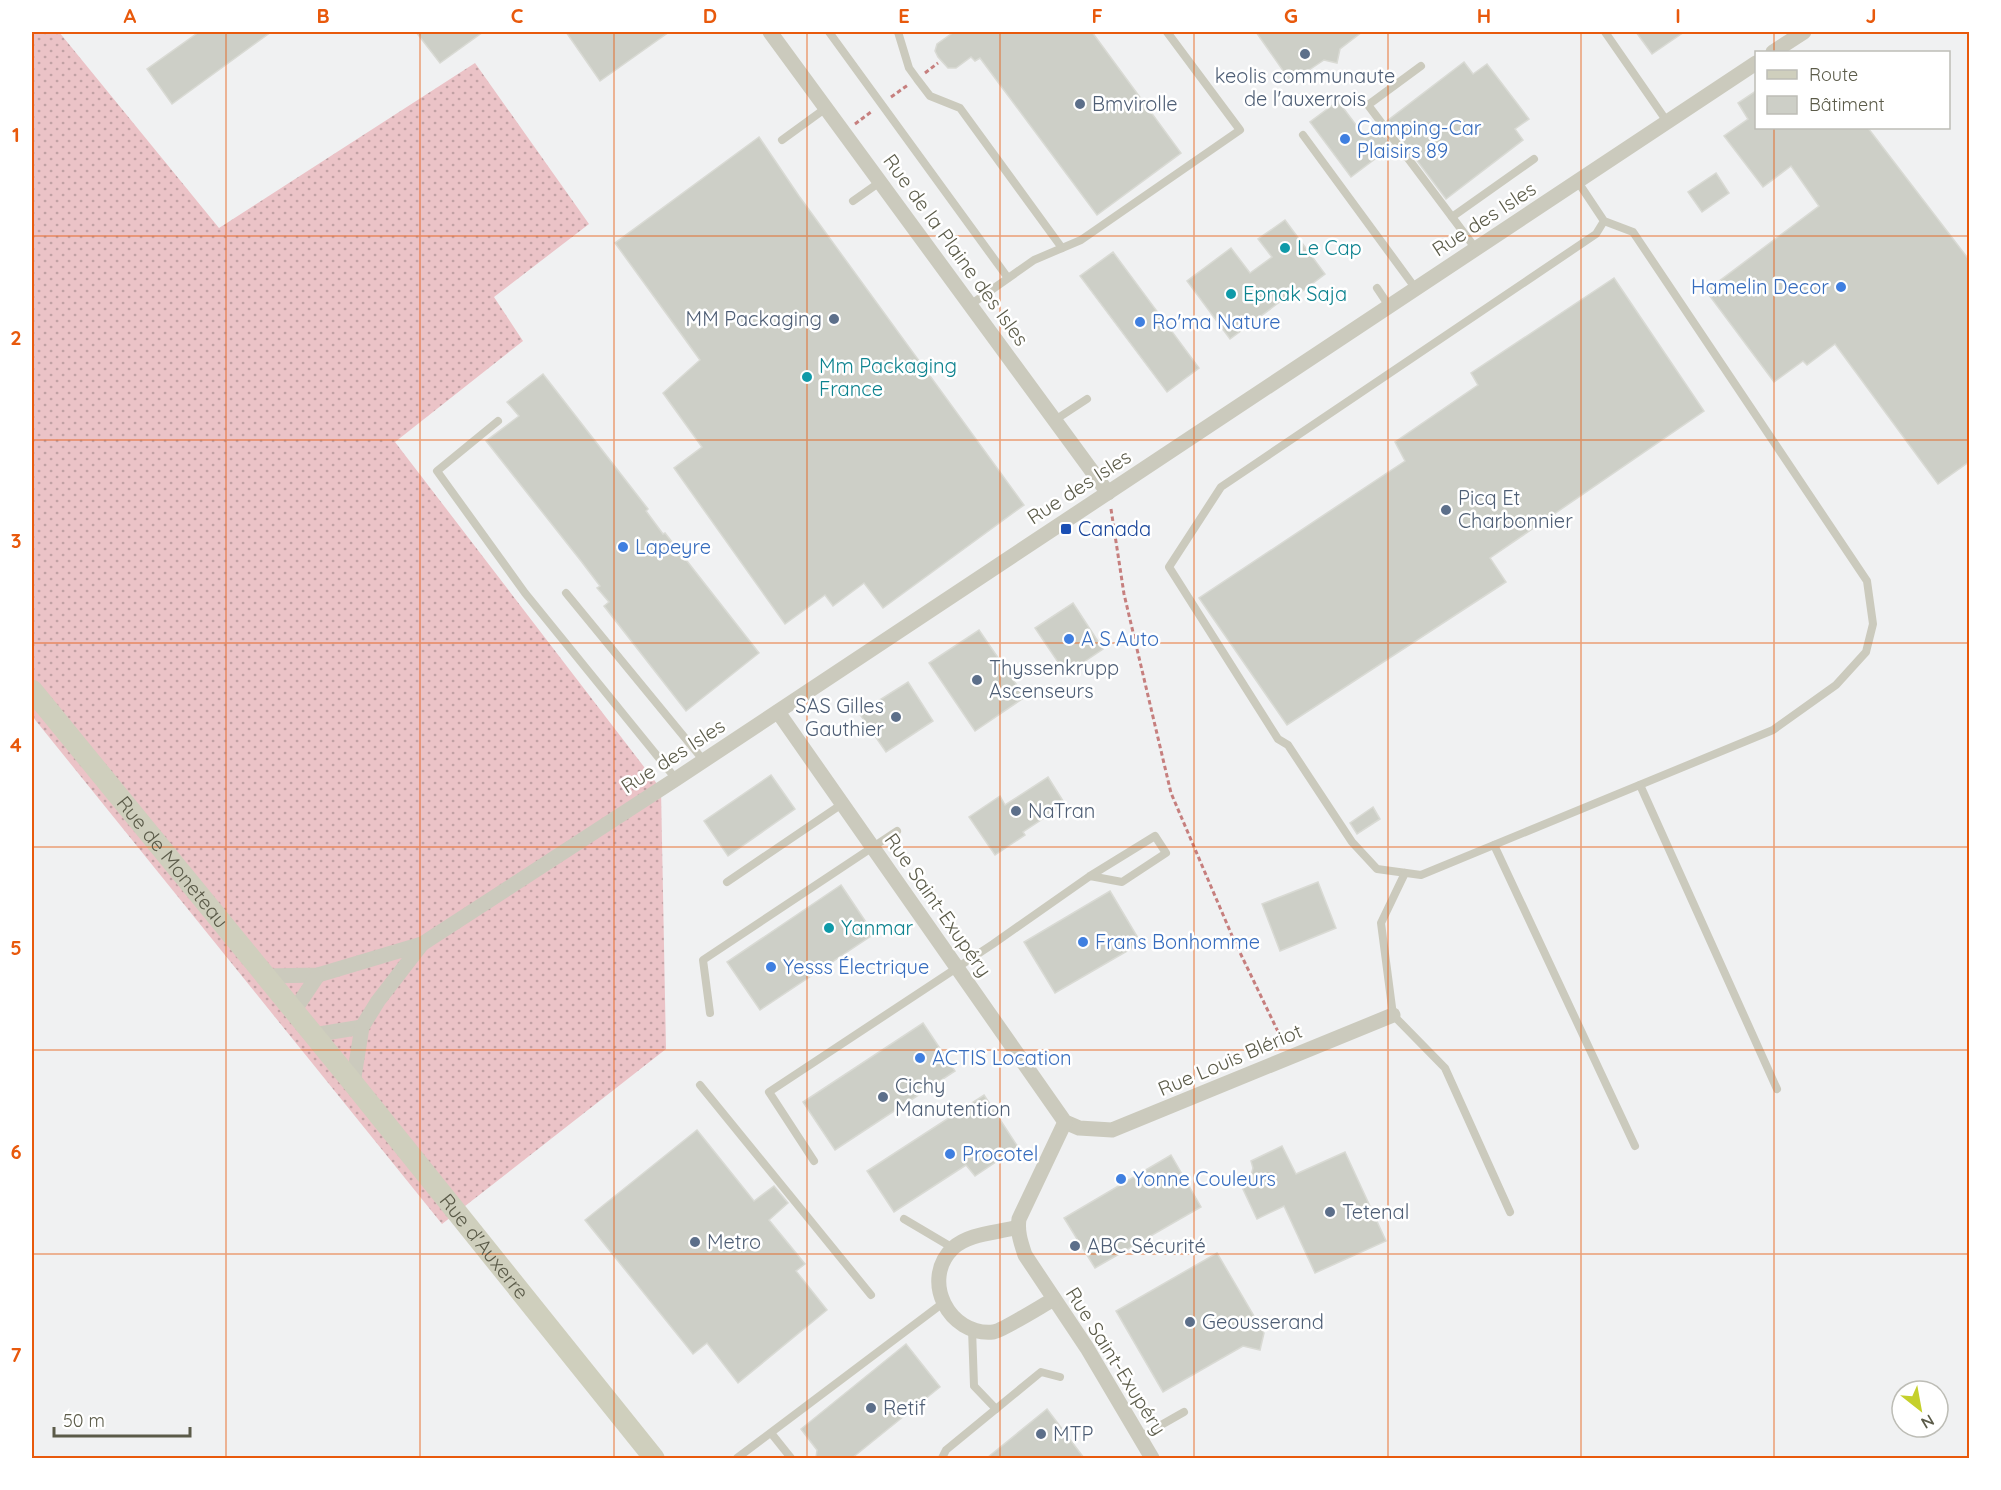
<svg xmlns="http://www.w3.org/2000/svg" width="2001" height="1490" font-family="Quicksand,sans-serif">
<defs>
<pattern id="grass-dots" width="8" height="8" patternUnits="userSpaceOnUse" patternTransform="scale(1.5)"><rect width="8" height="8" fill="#ebc3c7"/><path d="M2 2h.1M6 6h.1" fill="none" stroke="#c1a1a4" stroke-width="1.8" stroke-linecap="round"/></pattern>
</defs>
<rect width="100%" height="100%" fill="#f0f1f2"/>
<!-- grass -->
<polygon fill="url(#grass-dots)" points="32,32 59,32 219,228 475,63 589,224 494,297 523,341 395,442 661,789 666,1049 442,1224 32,716"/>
<!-- building -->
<g fill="#cdcfc7" stroke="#d9dad4" stroke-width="1.5">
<polygon points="199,32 271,32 172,104 147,69"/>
<polygon points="416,32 483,32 440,63"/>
<polygon points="566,32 669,32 600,81"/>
<polygon points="954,32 1092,32 1181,153 1097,215 980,58 975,61 971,57 956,68 948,68 938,57 935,51 937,44"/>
<polygon points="1256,32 1362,32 1340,49 1337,63 1324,60 1291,82"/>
<polygon points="1636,32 1684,32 1652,54"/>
<polygon points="1464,62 1473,74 1487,64 1529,119 1515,129 1523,140 1446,199 1387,121"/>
<polygon points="1756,91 1756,128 1868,128 1970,261 1970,461 1938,484 1835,344 1807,365 1803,361 1774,382 1706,291 1819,206 1791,166 1763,187 1724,136 1748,119 1738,103"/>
<polygon points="1338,101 1365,137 1378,128 1392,146 1351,177 1310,122"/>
<polygon points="759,137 799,196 1024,505 883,608 864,583 833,606 825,595 785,624 674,468 702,447 663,393 700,360 615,243"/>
<polygon points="1716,173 1729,193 1702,212 1688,192"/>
<polygon points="1285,220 1325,274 1288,302 1285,298 1230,339 1187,281 1231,248 1250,273 1272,257 1258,239"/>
<polygon points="1113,252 1199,368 1167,392 1080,276"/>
<polygon points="1614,278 1704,411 1490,558 1506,582 1287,725 1199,598 1405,461 1395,442 1478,385 1471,373"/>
<polygon points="543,374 648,509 646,511 663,534 665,533 759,653 686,711 604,606 609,602 597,588 600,586 581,561 486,441 519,416 507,402"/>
<polygon points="1073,603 1103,649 1066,674 1035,628"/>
<polygon points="979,630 1025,697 975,731 929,663"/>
<polygon points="908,682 933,721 886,752 859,713"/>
<polygon points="771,775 795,809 728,856 704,821"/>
<polygon points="1048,777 1065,804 1023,832 1025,835 995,855 969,817 1000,796 1005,805"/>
<polygon points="1373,807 1380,819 1357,834 1350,823"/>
<polygon points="1318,882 1336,928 1280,951 1262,904"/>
<polygon points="841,885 874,934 760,1010 727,962"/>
<polygon points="1110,891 1141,943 1055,993 1024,942"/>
<polygon points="923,1023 955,1071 835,1150 803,1102"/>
<polygon points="984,1095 1018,1147 975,1176 966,1165 894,1212 867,1171"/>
<polygon points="697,1130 754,1201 774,1186 788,1203 769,1220 805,1264 796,1271 827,1310 738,1383 707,1343 693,1354 585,1220"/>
<polygon points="1282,1146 1296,1174 1345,1152 1386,1241 1315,1273 1284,1206 1257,1219 1242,1187 1249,1183 1253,1168 1251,1161"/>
<polygon points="1171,1155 1201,1207 1095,1268 1064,1218"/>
<polygon points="1217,1253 1264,1333 1260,1350 1243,1346 1163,1392 1116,1311"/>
<polygon points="906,1344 940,1387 852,1458 816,1458 817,1450 801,1429"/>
<polygon points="1047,1409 1084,1458 987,1458"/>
</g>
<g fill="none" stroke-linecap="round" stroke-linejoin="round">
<!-- path -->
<g stroke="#c67f7e" stroke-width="3" stroke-dasharray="4.5 3" stroke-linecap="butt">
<polyline points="925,73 938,63"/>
<polyline points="891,97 908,85"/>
<polyline points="855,124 871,112"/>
<polyline points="1111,509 1124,594 1171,793 1233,938 1283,1042"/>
</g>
<!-- lane -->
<g stroke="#cbcabd" stroke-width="8">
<polyline points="829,32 1008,278"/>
<polyline points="898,32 909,68 917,79 930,96 960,108 1062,248"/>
<polyline points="1605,32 1668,123"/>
<polyline points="1421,66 1368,105 1476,249"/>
<polyline points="1303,135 1416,289"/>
<polyline points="782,140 826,108"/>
<polyline points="1578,182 1604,221 1633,232 1867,581 1873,624 1866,652 1836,685 1773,730 1421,875 1377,869 1352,842 1288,745 1278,739 1169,567 1221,487 1596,234 1604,221"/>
<polyline points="853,201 880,182"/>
<polyline points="1452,217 1534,159"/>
<polyline points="1377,288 1389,306"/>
<polyline points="970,305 1034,260 1081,240 1240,130 1167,32"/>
<polyline points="1055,420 1087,399"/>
<polyline points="498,421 437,471 525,593 676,779"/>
<polyline points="566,593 704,761"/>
<polyline points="1640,785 1777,1089"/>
<polyline points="1494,845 1635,1146"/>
<polyline points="1405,873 1381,923 1393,1015 1445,1068 1510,1212"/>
<polyline points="727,882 842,804"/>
<polyline points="710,1013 703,960 897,831"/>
<polyline points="700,1085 871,1295"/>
<polyline points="814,1161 769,1092 993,944 1090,876 1155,836 1166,853 1122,882 1090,876"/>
<polyline points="904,1219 953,1248"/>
<polyline points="972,1329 974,1386 996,1409"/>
<polyline points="771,1433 791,1458"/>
<polyline points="1140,1437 1184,1412"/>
<polyline points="737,1458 943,1303"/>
<polyline points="942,1458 946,1450 1041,1372 1060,1377"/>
</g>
<!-- street -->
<g stroke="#cbcabd" stroke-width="15">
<polyline points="770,32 1108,493"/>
<polyline points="1773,52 1804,32"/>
<polyline points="778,712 1065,1122 1079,1128 1112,1130 1393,1015"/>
<polyline points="265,976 318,975 422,944 676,779 1756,63"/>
<polyline points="294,1011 318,975"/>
<polyline points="313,1035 362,1027"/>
<polyline points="353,1083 362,1027 378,1001 422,944"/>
<path d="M1065,1122l-46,97c-2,13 2,24 6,36l62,93 65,110"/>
<path d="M1018,1227c-21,6 -49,6 -65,21 -33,32 -4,88 40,84 9,-1 50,-27 61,-33"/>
</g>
<!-- secondary -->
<path stroke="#cfcfbd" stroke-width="21" id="s1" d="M32,690l321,393 301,375"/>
</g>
<!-- grid -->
<path fill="none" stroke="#e8590c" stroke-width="1.5" stroke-opacity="0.55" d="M226,32v1426M420,32v1426M614,32v1426M807,32v1426M1000,32v1426M1194,32v1426M1388,32v1426M1581,32v1426M1774,32v20M1774,128v1330M32,236h1938M32,440h1938M32,643h1938M32,847h1938M32,1050h1938M32,1254h1938"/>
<!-- markers -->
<g fill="#5c6f8a" stroke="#fff" stroke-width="2">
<circle cx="1305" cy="54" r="6"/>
<circle cx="1080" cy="104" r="6"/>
<circle cx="834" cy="319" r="6"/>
<circle cx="1446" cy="510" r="6"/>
<circle cx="977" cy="680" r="6"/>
<circle cx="896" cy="717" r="6"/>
<circle cx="1016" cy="811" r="6"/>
<circle cx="883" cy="1097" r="6"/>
<circle cx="1330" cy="1212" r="6"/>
<circle cx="695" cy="1242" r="6"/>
<circle cx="1075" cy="1246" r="6"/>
<circle cx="1190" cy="1322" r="6"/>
<circle cx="871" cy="1408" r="6"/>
<circle cx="1041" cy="1434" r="6"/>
</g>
<g fill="#3f7fe0" stroke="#fff" stroke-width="2">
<circle cx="1345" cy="139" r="6"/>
<circle cx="1841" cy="287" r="6"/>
<circle cx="1140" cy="322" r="6"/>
<circle cx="623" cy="547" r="6"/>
<circle cx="1069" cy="639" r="6"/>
<circle cx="1083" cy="942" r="6"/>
<circle cx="771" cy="967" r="6"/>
<circle cx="920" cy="1058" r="6"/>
<circle cx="950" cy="1154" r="6"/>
<circle cx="1121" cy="1179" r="6"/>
</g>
<g fill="#0f9aa8" stroke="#fff" stroke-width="2">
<circle cx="1285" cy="248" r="6"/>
<circle cx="1231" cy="294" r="6"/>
<circle cx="807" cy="377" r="6"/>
<circle cx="829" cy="928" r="6"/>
</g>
<rect fill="#1a4fb4" stroke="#fff" stroke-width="2" x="1060" y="523" width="12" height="12" rx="3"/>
<g text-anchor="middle" stroke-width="5" stroke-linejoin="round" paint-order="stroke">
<!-- service labels -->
<g font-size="20" fill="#4e5e75" stroke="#fff" text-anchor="start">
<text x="1305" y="83" text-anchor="middle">keolis communaute<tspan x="1305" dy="23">de l'auxerrois</tspan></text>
<text x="1092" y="111">Bmvirolle</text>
<text x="822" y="326" text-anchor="end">MM Packaging</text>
<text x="1458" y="505">Picq Et<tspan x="1458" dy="23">Charbonnier</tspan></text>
<text x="989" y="675">Thyssenkrupp<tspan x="989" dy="23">Ascenseurs</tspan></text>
<text x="884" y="713" text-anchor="end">SAS Gilles<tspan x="884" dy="23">Gauthier</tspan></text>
<text x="1028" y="818">NaTran</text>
<text x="895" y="1093">Cichy<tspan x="895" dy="23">Manutention</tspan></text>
<text x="1342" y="1219">Tetenal</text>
<text x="707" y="1249">Metro</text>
<text x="1087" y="1253">ABC Sécurité</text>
<text x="1202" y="1329">Geousserand</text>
<text x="883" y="1415">Retif</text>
<text x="1053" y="1441">MTP</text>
</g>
<!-- shop labels -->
<g font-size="20" fill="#366cbe" stroke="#fff" text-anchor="start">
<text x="1357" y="135">Camping-Car<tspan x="1357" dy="23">Plaisirs 89</tspan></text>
<text x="1829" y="294" text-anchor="end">Hamelin Decor</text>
<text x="1152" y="329">Ro'ma Nature</text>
<text x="635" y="554">Lapeyre</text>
<text x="1081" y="646">A S Auto</text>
<text x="1095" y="949">Frans Bonhomme</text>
<text x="783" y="974">Yesss Électrique</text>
<text x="932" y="1065">ACTIS Location</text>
<text x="962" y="1161">Procotel</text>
<text x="1133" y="1186">Yonne Couleurs</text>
</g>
<!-- street labels -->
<g font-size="20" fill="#5b5b49" stroke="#fff">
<text transform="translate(1484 219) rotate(-33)" y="7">Rue des Isles</text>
<text transform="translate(956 250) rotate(54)" y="7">Rue de la Plaine des Isles</text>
<text transform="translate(1079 487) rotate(-33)" y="7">Rue des Isles</text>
<text transform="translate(673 756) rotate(-33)" y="7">Rue des Isles</text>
<text dy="7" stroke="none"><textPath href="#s1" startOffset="222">Rue de Moneteau</textPath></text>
<text transform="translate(938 905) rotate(55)" y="7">Rue Saint-Exupéry</text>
<text transform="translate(1230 1060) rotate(-23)" y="7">Rue Louis Blériot</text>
<text dy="7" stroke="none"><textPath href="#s1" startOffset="717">Rue d'Auxerre</textPath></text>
<text transform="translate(1116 1361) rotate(58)" y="7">Rue Saint-Exupéry</text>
</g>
<!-- culture labels -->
<g font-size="20" fill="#0d838f" stroke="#fff" text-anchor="start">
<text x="1297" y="255">Le Cap</text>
<text x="1243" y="301">Epnak Saja</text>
<text x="819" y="373">Mm Packaging<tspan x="819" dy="23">France</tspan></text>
<text x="841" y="935">Yanmar</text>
</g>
<!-- transit labels -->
<g font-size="20" fill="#164399" stroke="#fff" text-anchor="start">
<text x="1078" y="536">Canada</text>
</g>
</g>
<!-- border -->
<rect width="2001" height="1490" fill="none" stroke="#ffffff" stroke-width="66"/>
<!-- legend -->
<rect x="1755" y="51" width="195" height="78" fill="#ffffff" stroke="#bdbdb6" stroke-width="1.5"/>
<rect x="1767" y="70" width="30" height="9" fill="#cfcfbd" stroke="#bdbdb6" stroke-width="1.5"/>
<text x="1809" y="81" font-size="18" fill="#5b5b49">Route</text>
<rect x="1767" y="96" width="30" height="18" fill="#cdcfc7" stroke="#bdbdb6" stroke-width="1.5"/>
<text x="1809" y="111" font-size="18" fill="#5b5b49">Bâtiment</text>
<!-- north arrow -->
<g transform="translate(1920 1409) rotate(149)"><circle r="28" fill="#ffffff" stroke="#bdbdb6" stroke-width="1.5"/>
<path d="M0-4.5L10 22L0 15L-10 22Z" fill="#c5d02b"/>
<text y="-9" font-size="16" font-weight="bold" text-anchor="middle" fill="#5b5b49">N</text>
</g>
<!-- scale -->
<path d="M54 1427v9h136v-9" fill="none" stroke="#5b5b49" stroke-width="3"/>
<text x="63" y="1427" font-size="18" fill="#5b5b49" stroke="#ffffff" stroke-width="4.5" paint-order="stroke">50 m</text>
<rect x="33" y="33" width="1935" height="1424" fill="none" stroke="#e8590c" stroke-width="2"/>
<g font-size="20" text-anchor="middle" font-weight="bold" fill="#e8590c">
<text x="130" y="23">A</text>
<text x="323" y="23">B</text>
<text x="517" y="23">C</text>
<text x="710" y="23">D</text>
<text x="904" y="23">E</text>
<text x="1097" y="23">F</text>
<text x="1291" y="23">G</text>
<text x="1484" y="23">H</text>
<text x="1678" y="23">I</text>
<text x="1871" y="23">J</text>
<text x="16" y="142">1</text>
<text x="16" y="345">2</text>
<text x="16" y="548">3</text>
<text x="16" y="752">4</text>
<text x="16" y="955">5</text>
<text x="16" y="1159">6</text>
<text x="16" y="1362">7</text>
</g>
</svg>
